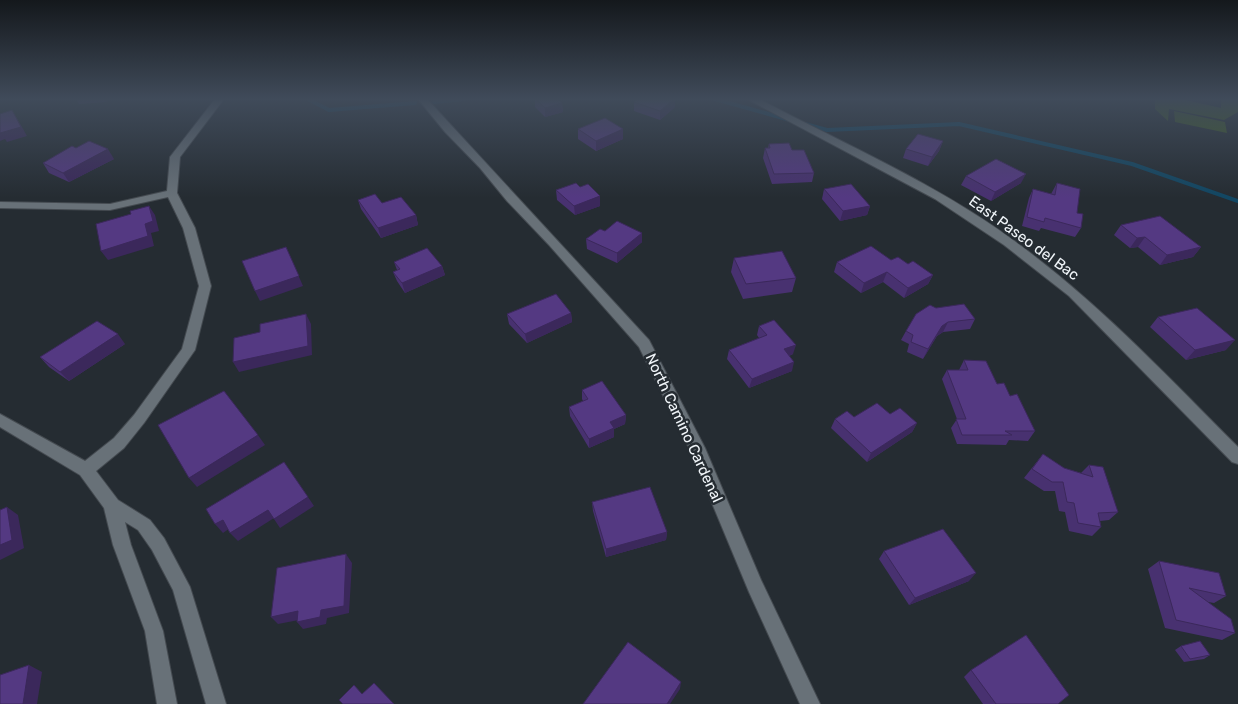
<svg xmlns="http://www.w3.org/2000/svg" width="1238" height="704" font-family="Rubik,sans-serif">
<rect width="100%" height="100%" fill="#252c32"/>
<!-- green -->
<g fill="#415e21">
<polygon points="1155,99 1181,99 1221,108 1221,99 1238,99 1238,112 1224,120 1169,109 1168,121 1155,109"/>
<polygon points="1174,111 1225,122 1227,133 1175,122"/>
</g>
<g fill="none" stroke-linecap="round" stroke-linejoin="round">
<!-- stream -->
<g stroke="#124763" stroke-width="4">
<polyline points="308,99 329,110 415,103"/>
<polyline points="715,99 790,120"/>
<polyline points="434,102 464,99"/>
<polyline points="805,124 827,130 959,124 1132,164 1238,201"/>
</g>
<!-- street casing -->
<g stroke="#444a50" stroke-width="2">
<g id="street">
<polygon points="215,99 224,99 180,157 177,193 195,228 211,286 195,350 144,423 124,448 96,471 118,500 150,520 164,538 190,587 226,704 206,704 173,590 152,550 138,530 125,522 131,545 163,631 177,704 157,704 145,631 113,545 104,508 80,475 0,427 0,414 85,461 114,438 134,415 182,349 199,286 183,228 168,197 110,210 0,208 0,202 110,204 167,191 170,157"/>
<polygon points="418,99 427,99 649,340 705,448 761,580 820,704 800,704 749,592 689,448 639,347 549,245 507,201 480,168 445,132"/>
<path d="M747,99h12c85,45 176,84 254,141 83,60 153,135 225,207v17l-6,-2 -163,-166 -65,-51 -69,-46z"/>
</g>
</g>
<!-- street -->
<use href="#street" fill="#687178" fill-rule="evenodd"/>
</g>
<!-- wall -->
<g fill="#483170">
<polygon points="76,99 112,99 106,102 79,104"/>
<polygon points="535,99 558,99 562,103 563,112 545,117 535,107"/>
<polygon points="634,102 675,107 660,120 634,111"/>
<polygon points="578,129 623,129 623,139 596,151 578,139"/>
<polygon points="943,141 939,151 928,166 903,158 906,149"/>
<polygon points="769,144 792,150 814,173 812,182 772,184 763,158 765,148 768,148"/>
<polygon points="114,159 69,182 49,173 43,163"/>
<polygon points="966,176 1021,183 991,201 961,185"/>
<polygon points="1057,183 1077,213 1081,228 1075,237 1041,228 1039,231 1022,226 1029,198 1033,189 1051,194"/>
<polygon points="824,189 870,206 867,215 840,221 822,199"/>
<polygon points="556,190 600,206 575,215 557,200"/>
<polygon points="358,200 382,203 416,215 418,225 381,238 361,209"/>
<polygon points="1121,225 1201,247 1193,257 1160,265 1138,247 1130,248 1114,235"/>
<polygon points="605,231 642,233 642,242 617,263 587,249 586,239"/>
<polygon points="734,258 796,278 792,292 743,299 731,272"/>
<polygon points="891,260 908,264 933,275 928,284 904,298 883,282 861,293 834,272 837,262"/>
<polygon points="394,262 442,266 445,275 405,293 397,281 393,272 397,270"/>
<polygon points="936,308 975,319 970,329 943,332 937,336 923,359 907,352 909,344 901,340 906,331"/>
<polygon points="571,313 572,322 527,343 509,324 507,314"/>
<polygon points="1158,317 1226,350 1186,360 1150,327"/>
<polygon points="759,326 793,354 789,356 792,371 749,388 727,359 729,350 759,338 757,335"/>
<polygon points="125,344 69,381 49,367 40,357"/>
<polygon points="964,360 997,384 1010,396 1035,431 1028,441 1009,440 1006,445 957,444 951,428 957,419 942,379 947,370 959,370"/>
<polygon points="582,390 626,415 625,424 614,429 614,437 589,448 570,416 569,407 583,401 582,399"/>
<polygon points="890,414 917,423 912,432 867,462 831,428 835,419"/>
<polygon points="1043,454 1064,468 1081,473 1089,465 1118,512 1109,520 1100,521 1101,527 1092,536 1069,531 1065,512 1059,511 1055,491 1044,491 1024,478"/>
<polygon points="592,502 667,532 666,540 606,557 593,511"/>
<polygon points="884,551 969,581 909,605 879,559"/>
<polygon points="1159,561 1226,596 1214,603 1208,602 1235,633 1222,640 1165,628 1148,569"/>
<polygon points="1181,646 1210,655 1204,659 1184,662 1175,650"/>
<polygon points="971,670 1058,704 983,704 964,677"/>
</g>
<!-- shaded-wall -->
<g fill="#3b285b">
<polygon points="105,99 112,99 106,102"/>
<polygon points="674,99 675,99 675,107 660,120 660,111"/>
<polygon points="562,103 563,112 545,117 545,108"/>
<polygon points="12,110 18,120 27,136 7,142 5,139 0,141 0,132"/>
<polygon points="623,129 623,139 596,151 596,141"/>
<polygon points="943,141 939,151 928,166 932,157"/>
<polygon points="108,149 114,159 69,182 63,173"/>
<polygon points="1026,174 1021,183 991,201 995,192"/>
<polygon points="600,196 600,206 575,215 574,206"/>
<polygon points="149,206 155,215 159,231 151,233 154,246 108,260 101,251"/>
<polygon points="870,206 867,215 840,221 843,211"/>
<polygon points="416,215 418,225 381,238 378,228"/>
<polygon points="642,233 642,242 617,263 617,253"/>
<polygon points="1145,237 1138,247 1130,248 1137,238"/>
<polygon points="286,247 303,286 260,301 255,291"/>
<polygon points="1201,247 1193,257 1160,265 1167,255"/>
<polygon points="442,266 445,275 405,293 402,283"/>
<polygon points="887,272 883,282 861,293 864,283"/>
<polygon points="933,275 928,284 904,298 908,288"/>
<polygon points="571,313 572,322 527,343 525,334"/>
<polygon points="306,314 311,324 312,355 239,372 233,362"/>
<polygon points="948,322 943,332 937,336 923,359 928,349 942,326"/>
<polygon points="118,334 125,344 69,381 60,372"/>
<polygon points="1235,340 1226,350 1186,360 1195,350"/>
<polygon points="796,345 793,354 781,359 784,349"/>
<polygon points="794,362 792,371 749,388 752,379"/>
<polygon points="626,415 625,424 614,429 614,437 589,448 589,439 610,422"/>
<polygon points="917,423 912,432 867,462 871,453"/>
<polygon points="258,435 265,445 197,487 189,478"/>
<polygon points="308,497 314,506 280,528 274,519"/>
<polygon points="7,507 18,515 24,548 0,560 0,545"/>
<polygon points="268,510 274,518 238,541 230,533"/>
<polygon points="223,520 230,528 223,533 215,524"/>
<polygon points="667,532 666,540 606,557 606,549"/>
<polygon points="346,554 352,563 349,613 327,618 326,624 303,629 297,622 321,610"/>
<polygon points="976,573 969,581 909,605 915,598"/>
<polygon points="298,611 304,619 278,624 271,617"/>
<polygon points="29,665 42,672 37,704 23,704"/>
<polygon points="681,682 680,689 670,704 667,704"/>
</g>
<!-- building -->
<g fill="#543982" stroke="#3b285b">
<polygon points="536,99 558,99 562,103 545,108"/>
<polygon points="637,99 674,99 660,111 634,102"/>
<polygon points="12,110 21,127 0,133 0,114"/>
<polygon points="605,118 623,129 596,141 578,129"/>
<polygon points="918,134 943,141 932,157 906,149"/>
<polygon points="89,141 108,149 63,173 43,163 72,146 76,148"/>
<polygon points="789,143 792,150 804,150 814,173 774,174 765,148 770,148 769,144"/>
<polygon points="996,159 1026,174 995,192 966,176"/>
<polygon points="576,183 580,187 588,184 600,196 574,206 556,190"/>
<polygon points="1057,183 1080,189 1077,213 1083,214 1081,228 1045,218 1044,222 1027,217 1033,189 1055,195"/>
<polygon points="851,184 870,206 843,211 824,189"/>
<polygon points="375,194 382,203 401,197 416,215 378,228 358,200"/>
<polygon points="149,206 153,221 145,224 148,236 101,251 96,224 131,214 130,211"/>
<polygon points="1160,216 1201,247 1167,255 1145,237 1137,238 1121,225"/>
<polygon points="617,221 642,233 617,253 586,239 600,229 605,231"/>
<polygon points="871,246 891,260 898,257 908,264 913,261 933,275 908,288 887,272 864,283 837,262"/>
<polygon points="286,247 299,276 255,291 242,261"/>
<polygon points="427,248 442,266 402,283 393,272 400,269 394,262"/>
<polygon points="782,251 796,278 746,284 734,258"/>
<polygon points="556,294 571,313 525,334 507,314"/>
<polygon points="964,304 975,319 948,322 942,326 928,349 911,342 913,335 906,331 916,314 930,305 936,308"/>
<polygon points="1197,308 1235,340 1195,350 1158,317"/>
<polygon points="306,314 308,346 233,362 234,338 260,332 260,324"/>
<polygon points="774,320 796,345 784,349 794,362 752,379 729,350 767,335 759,326"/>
<polygon points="97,321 118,334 60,372 40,357"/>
<polygon points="964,360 986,361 997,384 1004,383 1010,396 1017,394 1035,431 1005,431 1012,435 962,435 956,419 966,419 947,370 968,370"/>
<polygon points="602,381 626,415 610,422 614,428 589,439 569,407 588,399 582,390"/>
<polygon points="224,391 258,435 189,478 158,425"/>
<polygon points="877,403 890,414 900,408 917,423 871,453 835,419 847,411 854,417"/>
<polygon points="1043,454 1064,468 1093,477 1089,465 1103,467 1118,512 1098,513 1101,527 1078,523 1074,503 1067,502 1063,482 1052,482 1032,469"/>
<polygon points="284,462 308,497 274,519 268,510 230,533 223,520 215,524 206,509"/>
<polygon points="650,487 667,532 606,549 592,502"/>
<polygon points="7,507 12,540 0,545 0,510"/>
<polygon points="943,529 976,573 915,598 884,551"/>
<polygon points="346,554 344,606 321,610 320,617 297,622 298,611 271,617 277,568"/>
<polygon points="1159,561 1219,573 1226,596 1189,588 1231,619 1235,633 1176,620"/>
<polygon points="1026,635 1069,695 1058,704 996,704 971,670"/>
<polygon points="1200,641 1210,655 1190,659 1181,646"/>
<polygon points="628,642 681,682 667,704 583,704"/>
<polygon points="29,665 23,704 0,704 0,675"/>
<polygon points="374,683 394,704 343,704 339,700 354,685 362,694"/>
</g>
<!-- sky -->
<linearGradient id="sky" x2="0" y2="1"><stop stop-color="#14181c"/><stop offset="0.5" stop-color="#404b5a"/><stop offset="1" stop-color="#404b5a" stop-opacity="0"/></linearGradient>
<rect width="1238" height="198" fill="url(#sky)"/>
<g text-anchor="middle" stroke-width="5" stroke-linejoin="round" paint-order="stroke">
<!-- street labels -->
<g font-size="15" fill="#f0f5f9" stroke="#252c32">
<text transform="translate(1024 238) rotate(36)" y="5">East Paseo del Bac</text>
<text transform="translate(684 428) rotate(65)" y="5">North Camino Cardenal</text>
</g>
</g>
</svg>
